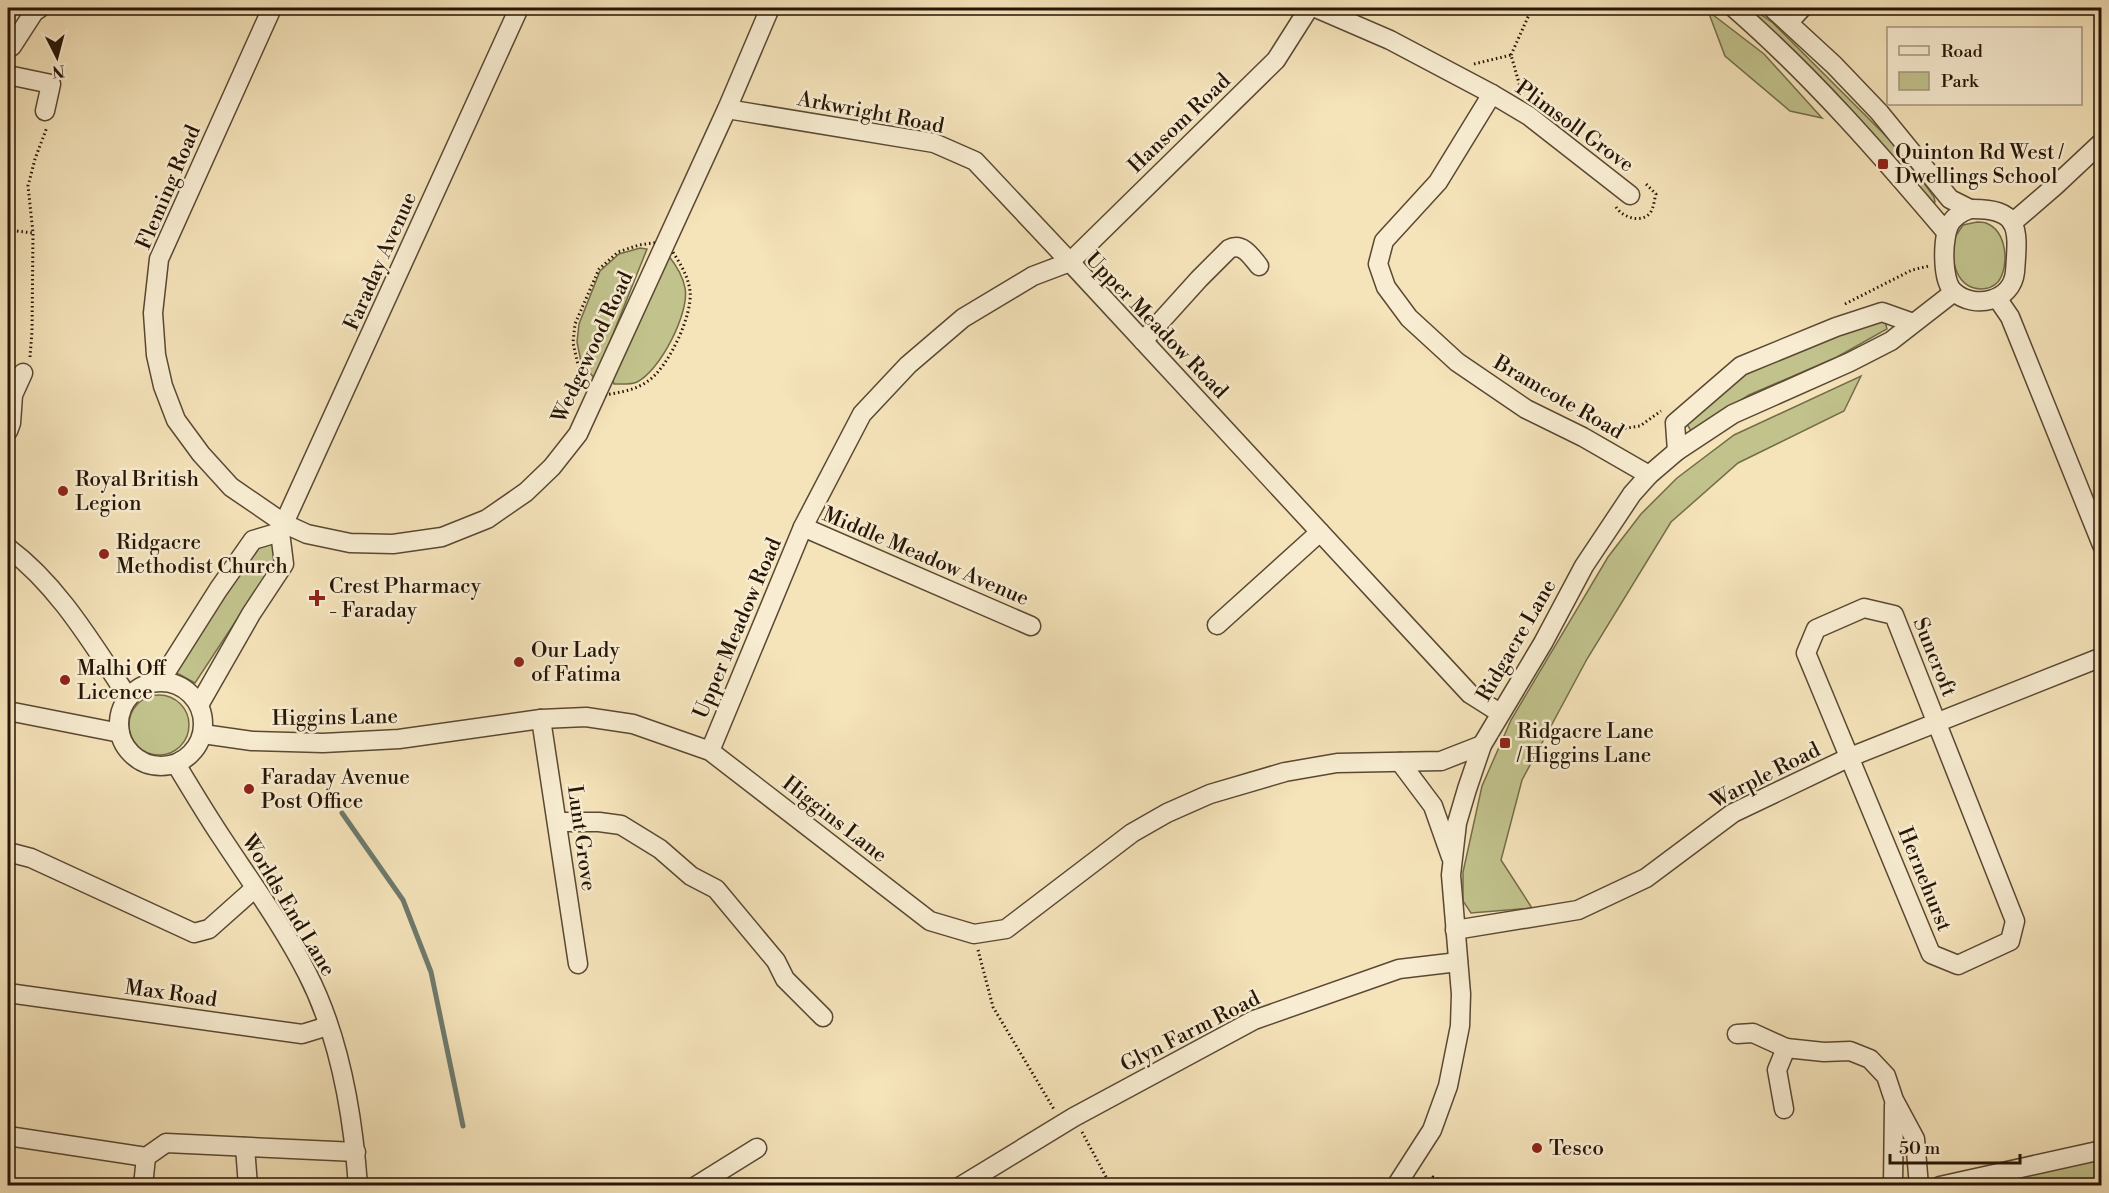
<svg xmlns="http://www.w3.org/2000/svg" width="2109" height="1193" font-family="'Libre Bodoni',serif">
<rect width="100%" height="100%" fill="#f5e3ba"/>
<filter id="stains"><feTurbulence type="fractalNoise" baseFrequency=".00333" numOctaves="4"/><feColorMatrix values="0 0 0 0 .2 0 0 0 0 .09 0 0 0 0 .02 0 0 0 .5 -.17"/></filter>
<radialGradient id="worn" r=".72"><stop offset=".6" stop-color="#630" stop-opacity="0"/><stop offset="1" stop-color="#630" stop-opacity=".3"/></radialGradient>
<!-- green -->
<g fill="#c1c28c" stroke="#746c49" stroke-width="1.5">
<polygon points="1753,9 1773,23 1901,151 1934,197 1935,202 1930,205 1749,13"/>
<polygon points="1708,11 1764,54 1822,118 1790,111 1725,56"/>
<path d="M1977,222c3,0 6,0 9,1 21,8 24,43 12,59 -4,4 -11,7 -17,7 -25,-1 -28,-26 -30,-46l12,-18z"/>
<polygon points="640,248 647,249 595,379 581,362 577,342 579,324 600,271 619,254"/>
<path d="M668,255c8,10 15,21 17,33 5,24 -25,83 -48,94 -7,3 -16,2 -23,2l-3,-10z"/>
<polygon points="1875,319 1885,321 1887,329 1837,357 1749,395 1691,431 1685,421 1741,371"/>
<polygon points="1861,376 1844,411 1738,463 1671,522 1587,659 1522,780 1501,860 1532,908 1471,913 1463,901 1463,872 1482,786 1511,720 1608,557 1641,514 1677,478 1734,435"/>
<polygon points="272,539 278,557 195,683 173,671 262,543"/>
<circle cx="159" cy="725" r="30"/>
<polygon points="2101,1159 2101,1181 2082,1185 1984,1186"/>
</g>
<g fill="none" stroke-linecap="round" stroke-linejoin="round">
<!-- stream -->
<polyline stroke="#6d7a6d" stroke-width="5" points="342,813 403,900 431,972 463,1126"/>
<!-- minor casing -->
<g stroke="#5a4833" stroke-width="21">
<g id="minor">
<polyline points="272,8 159,259 153,313 156,355 163,386 176,420 201,454 231,487 285,524 307,534 350,543 393,544 442,537 487,519 526,492 552,467 578,434 727,109 770,8"/>
<polyline points="1316,8 1390,40 1492,94 1529,116 1630,195"/>
<path d="M1734,8c78,68 145,145 212,224"/>
<polyline points="1772,8 1834,65 1879,112 1950,199 1970,209"/>
<polyline points="1789,22 1802,8"/>
<polyline points="8,49 12,46 34,12 40,8"/>
<polyline points="8,75 51,84 45,111"/>
<polyline points="1492,94 1438,182 1384,241 1378,264 1386,287 1409,318 1457,362 1526,409 1583,437 1649,475"/>
<polyline points="727,109 934,143 975,161 1070,262 1276,60 1309,8"/>
<path d="M1970,209c52,-1 48,21 45,63 -3,29 -40,38 -61,20 -13,-11 -12,-57 -3,-70 5,-7 11,-10 19,-13z"/>
<polyline points="2012,223 2055,186 2102,142"/>
<polyline points="1997,298 2010,317 2102,545"/>
<path d="M1143,341l56,-62 30,-30c13,-7 22,7 30,17"/>
<polyline points="8,431 11,423 13,395 23,373"/>
<polyline points="1677,451 1675,423 1741,366 1836,327 1882,312 1913,323"/>
<polyline points="803,527 1031,626"/>
<path d="M8,548c51,38 85,97 120,149"/>
<polygon points="1864,608 1894,615 2015,921 2010,941 1958,965 1931,954 1806,653 1816,629"/>
<polyline points="1217,625 1320,532"/>
<polyline points="161,680 218,590 253,540 280,532"/>
<circle cx="161" cy="724" r="42"/>
<polyline points="199,705 251,614 284,564 280,532 519,8"/>
<polyline points="8,711 120,733"/>
<polyline points="541,719 578,964"/>
<polyline points="203,734 252,741 323,743 399,739 541,719 586,717 633,724 710,751 930,921 974,934 1006,929 1132,833 1167,813 1210,794 1285,772 1337,763 1441,761 1482,745"/>
<polyline points="710,751 803,527 862,414 908,365 963,318 1033,276 1070,262 1470,694 1500,713"/>
<polyline points="1400,762 1433,806 1451,857"/>
<path d="M176,764c15,25 30,50 46,74 29,44 61,88 85,135 33,64 46,142 51,213"/>
<polyline points="557,822 599,822 621,825 660,849 691,876 716,889 776,961 785,979 823,1017"/>
<polyline points="8,852 31,858 194,933 209,929 255,888"/>
<polyline points="1455,930 1578,910 1646,878 1733,813 1850,757 2102,657"/>
<polyline points="8,993 302,1034 328,1026"/>
<polyline points="1737,1034 1753,1033 1786,1048"/>
<polyline points="1784,1109 1777,1070 1786,1048 1824,1052 1850,1051 1870,1059 1886,1076 1894,1100 1915,1139 1919,1186"/>
<polyline points="8,1136 146,1157 166,1143 356,1152"/>
<polyline points="245,1147 248,1186"/>
<polyline points="143,1186 146,1157"/>
<polyline points="696,1186 757,1148"/>
<polyline points="961,1186 1074,1117 1254,1020 1399,969 1458,962"/>
<polyline points="1396,1186 1432,1130 1448,1086 1460,1026 1461,994 1451,875 1457,823 1467,789 1482,745 1543,643 1584,566 1632,494 1649,475 1677,451 1733,414 1850,362 1891,341 1954,292"/>
<polyline points="1893,1186 1894,1105"/>
<polyline points="1940,1186 2102,1150"/>
</g>
</g>
<!-- path -->
<g stroke="#261506" stroke-width="3" stroke-dasharray="1.5 3" stroke-linecap="butt">
<polyline points="1511,55 1532,8"/>
<polyline points="1474,64 1511,55 1521,90"/>
<path d="M1616,207c6,10 25,17 34,6 4,-5 4,-13 6,-19l-12,-12"/>
<polyline points="8,230 33,233"/>
<path d="M666,241c9,15 22,32 24,50 3,24 -22,77 -42,90 -15,11 -35,12 -53,16l-17,-32 -5,-22 2,-19 24,-55 19,-17 21,-7z"/>
<polyline points="1845,304 1912,270 1929,266"/>
<polyline points="30,357 32,331 33,233 28,186 35,159 47,127"/>
<polyline points="1607,431 1640,426 1661,411"/>
<polyline points="978,950 993,1007 1055,1111"/>
<polyline points="1082,1132 1111,1186"/>
<polyline points="1423,1181 1427,1184 1433,1177 1454,1186"/>
</g>
<!-- minor -->
<use href="#minor" stroke="#f8edd2" stroke-width="18"/>
</g>
<!-- markers -->
<g fill="#8f2418" stroke="#f8edd2" stroke-width="2">
<rect x="1877" y="158" width="12" height="12" rx="3"/>
<circle cx="63" cy="491" r="6"/>
<circle cx="104" cy="554" r="6"/>
<path d="M314 589h6v6h6v6h-6v6h-6v-6h-6v-6h6z"/>
<circle cx="519" cy="662" r="6"/>
<circle cx="65" cy="680" r="6"/>
<rect x="1499" y="737" width="12" height="12" rx="3"/>
<circle cx="249" cy="789" r="6"/>
<circle cx="1537" cy="1148" r="6"/>
</g>
<g text-anchor="middle" stroke-width="5" stroke-linejoin="round" paint-order="stroke">
<!-- street labels -->
<g font-size="21" fill="#261506" stroke="#f8edd2">
<text transform="translate(871 112) rotate(11)" y="7">Arkwright Road</text>
<text transform="translate(1179 123) rotate(-44)" y="7">Hansom Road</text>
<text transform="translate(1575 126) rotate(36)" y="7">Plimsoll Grove</text>
<text transform="translate(168 187) rotate(-67)" y="7">Fleming Road</text>
<text transform="translate(380 261) rotate(-66)" y="7">Faraday Avenue</text>
<text transform="translate(1157 325) rotate(46)" y="7">Upper Meadow Road</text>
<text transform="translate(592 347) rotate(-65)" y="7">Wedgewood Road</text>
<text transform="translate(1559 397) rotate(30)" y="7">Bramcote Road</text>
<text transform="translate(926 556) rotate(23)" y="7">Middle Meadow Avenue</text>
<text transform="translate(737 628) rotate(-67)" y="7">Upper Meadow Road</text>
<text transform="translate(1516 640) rotate(-60)" y="7">Ridgacre Lane</text>
<text transform="translate(1935 657) rotate(68)" y="7">Suncroft</text>
<text transform="translate(335 717) rotate(-1)" y="7">Higgins Lane</text>
<text transform="translate(1765 775) rotate(-27)" y="7">Warple Road</text>
<text transform="translate(835 819) rotate(38)" y="7">Higgins Lane</text>
<text transform="translate(582 838) rotate(82)" y="7">Lunt Grove</text>
<text transform="translate(1925 879) rotate(68)" y="7">Hernehurst</text>
<text transform="translate(289 905) rotate(59)" y="7">Worlds End Lane</text>
<text transform="translate(171 993) rotate(8)" y="7">Max Road</text>
<text transform="translate(1190 1031) rotate(-27)" y="7">Glyn Farm Road</text>
</g>
<!-- poi labels -->
<g font-size="21" fill="#261506" stroke="#f8edd2" text-anchor="start">
<text x="1895" y="159">Quinton Rd West /<tspan x="1895" dy="24">Dwellings School</tspan></text>
<text x="75" y="486">Royal British<tspan x="75" dy="24">Legion</tspan></text>
<text x="116" y="549">Ridgacre<tspan x="116" dy="24">Methodist Church</tspan></text>
<text x="329" y="593">Crest Pharmacy<tspan x="329" dy="24">- Faraday</tspan></text>
<text x="531" y="657">Our Lady<tspan x="531" dy="24">of Fatima</tspan></text>
<text x="77" y="675">Malhi Off<tspan x="77" dy="24">Licence</tspan></text>
<text x="1517" y="738">Ridgacre Lane<tspan x="1517" dy="24">/ Higgins Lane</tspan></text>
<text x="261" y="784">Faraday Avenue<tspan x="261" dy="24">Post Office</tspan></text>
<text x="1549" y="1155">Tesco</text>
</g>
</g>
<!-- margin -->
<rect width="2109" height="1193" fill="none" stroke="#f5e3ba" stroke-width="30"/>
<rect x="9" y="9" width="2091" height="1175" fill="none" stroke="#261506" stroke-width="3"/>
<rect x="15" y="15" width="2079" height="1163" fill="none" stroke="#261506" stroke-width="1.5"/>
<!-- legend -->
<rect x="1887" y="27" width="195" height="78" fill="#f8edd2" stroke="#a49780" stroke-width="1.5"/>
<rect x="1899" y="46" width="30" height="9" fill="#f8edd2" stroke="#a49780" stroke-width="1.5"/>
<text x="1941" y="57" font-size="18" fill="#261506">Road</text>
<rect x="1899" y="72" width="30" height="18" fill="#c1c28c" stroke="#a49780" stroke-width="1.5"/>
<text x="1941" y="87" font-size="18" fill="#261506">Park</text>
<!-- north arrow -->
<g transform="translate(57 57) rotate(174)" stroke="#f8edd2" stroke-width="4.5" paint-order="stroke">
<path d="M0-4.5L10 22L0 15L-10 22Z" fill="#261506"/>
<text y="-9" font-size="16" font-weight="bold" text-anchor="middle" fill="#261506">N</text>
</g>
<!-- scale -->
<path d="M1890 1154v9h130v-9" fill="none" stroke="#261506" stroke-width="3"/>
<text x="1899" y="1154" font-size="18" fill="#261506" stroke="#f8edd2" stroke-width="4.5" paint-order="stroke">50 m</text>
<rect width="100%" height="100%" filter="url(#stains)"/>
<rect width="100%" height="100%" fill="url(#worn)"/>
</svg>
